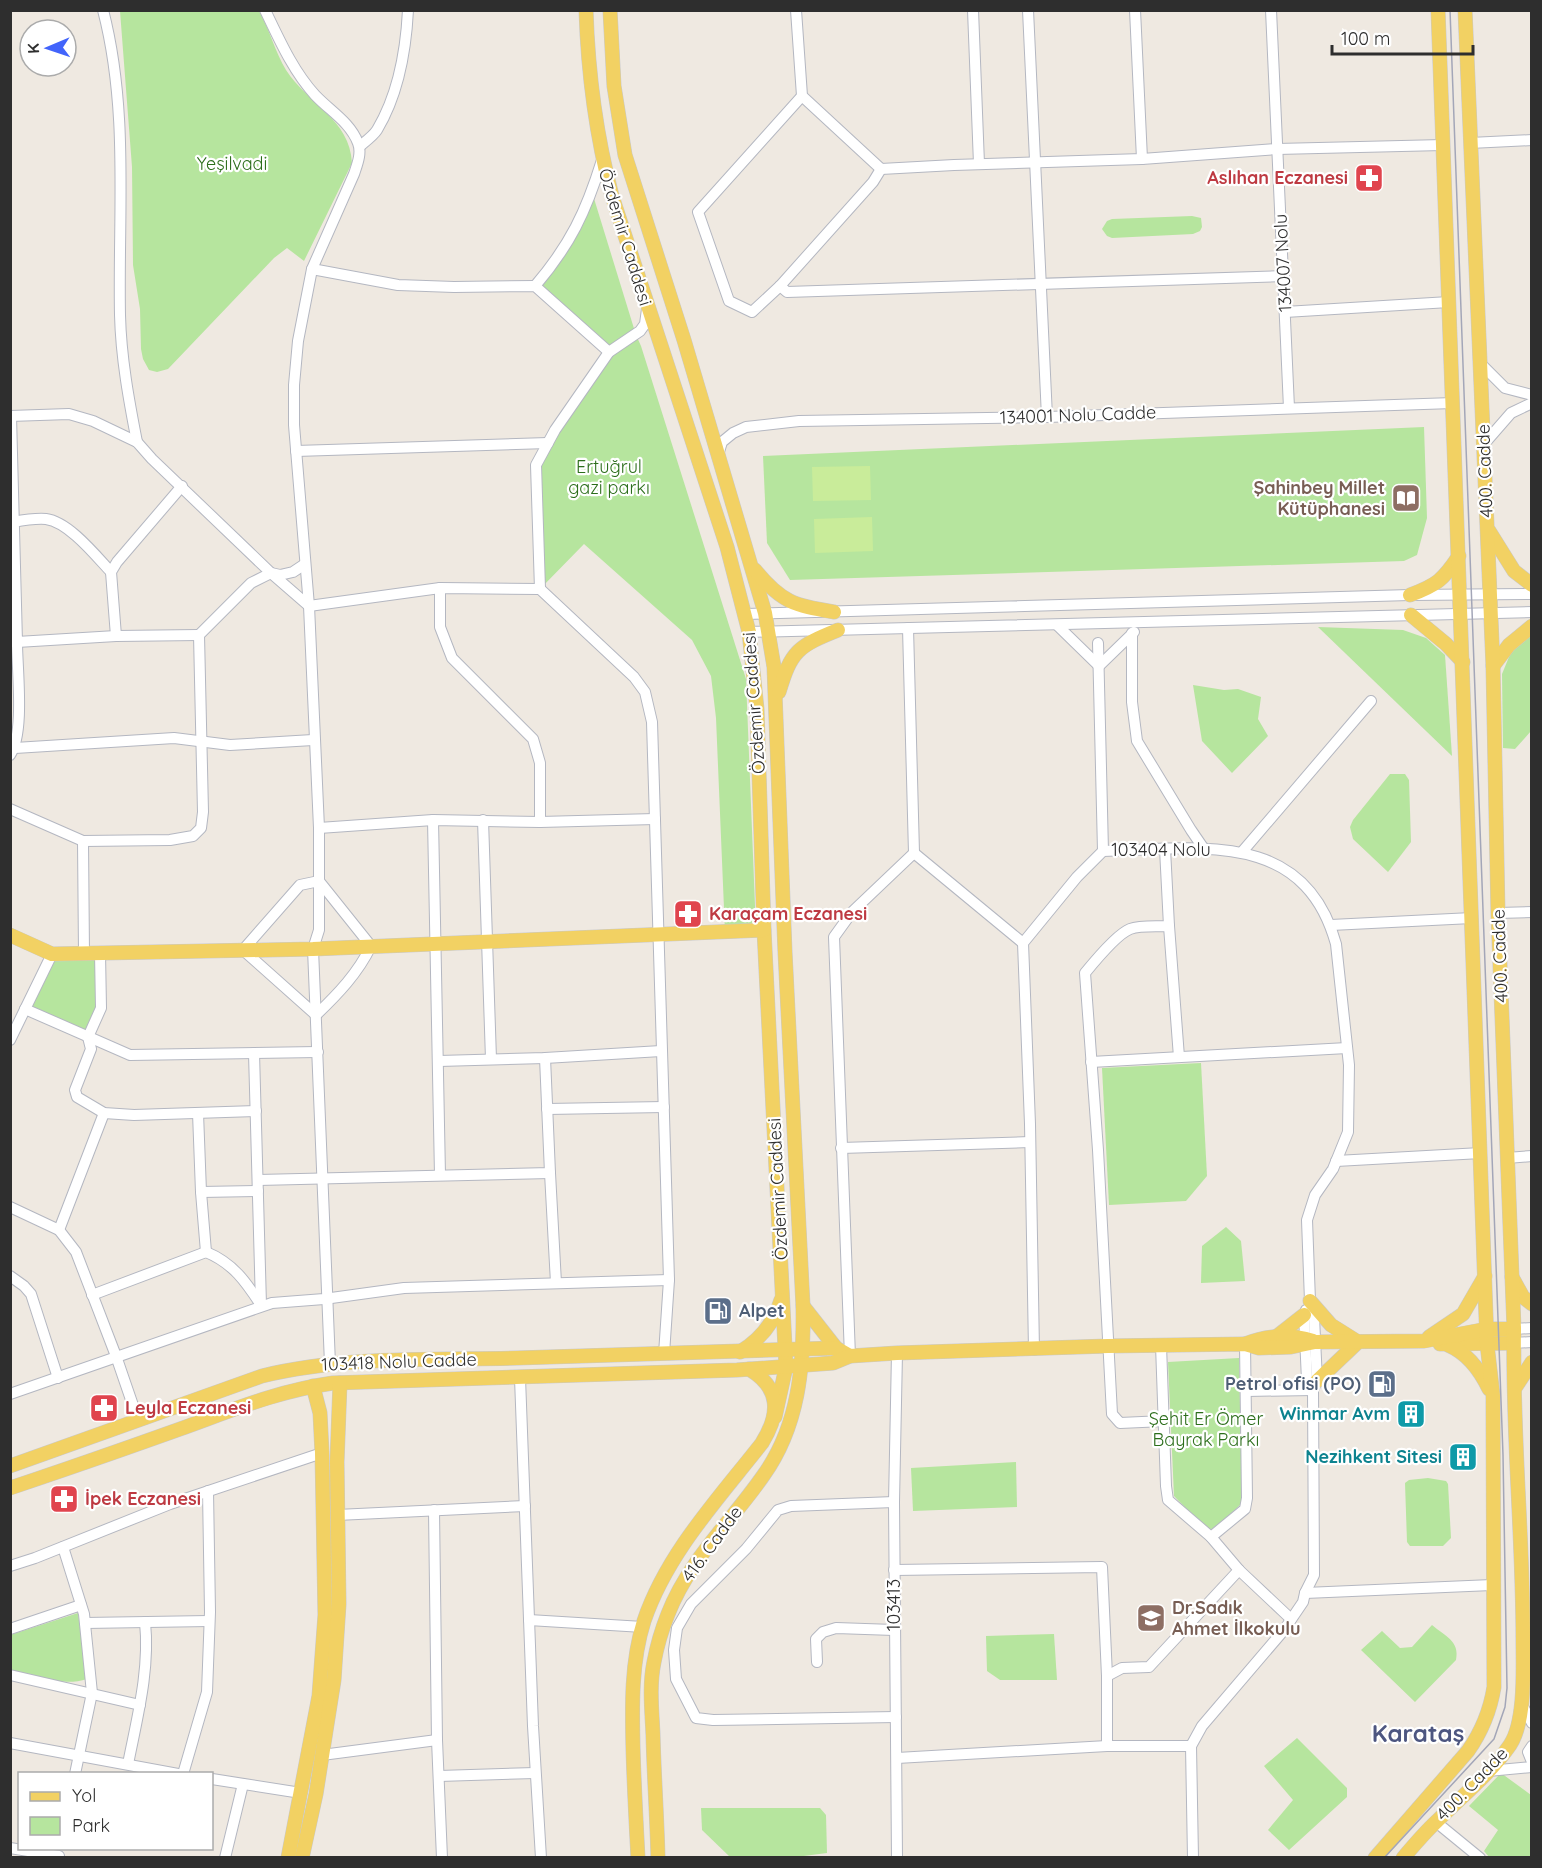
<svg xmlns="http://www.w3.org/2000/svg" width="1542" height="1868" font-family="Quicksand,sans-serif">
<rect width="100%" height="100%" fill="#efe9e1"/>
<!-- green -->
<g fill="#b6e59e">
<path d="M120,11h139c11,19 16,41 27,59 22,34 64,49 66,93l-48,98 -17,-13 -13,10 -106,111 -11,3 -8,-2 -6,-11 -2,-10 -1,-40 -7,-44 -1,-98z"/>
<polygon points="592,192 636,335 641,346 746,679 756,931 725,932 716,718 711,676 692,640 584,544 540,589 536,465 609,352 535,286"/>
<polygon points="1192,216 1201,218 1202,227 1200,231 1193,234 1112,238 1107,236 1102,229 1107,221 1112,219"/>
<polygon points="1424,427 1427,518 1417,555 1404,561 790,580 767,543 763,456"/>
<polygon points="1318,627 1403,630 1426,638 1445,655 1452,756"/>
<polygon points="1531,635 1531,731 1515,749 1503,748 1502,674 1511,652"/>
<polygon points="1193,685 1224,690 1238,689 1261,697 1258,719 1268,736 1232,773 1202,741"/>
<polygon points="1390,774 1405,774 1409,780 1411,842 1388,872 1353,839 1350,827 1353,820"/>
<polygon points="100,953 101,1008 88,1037 25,1009 52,954"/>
<polygon points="1201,1063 1207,1176 1186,1201 1109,1205 1102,1068"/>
<polygon points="1226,1227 1241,1241 1245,1281 1201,1283 1202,1246"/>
<polygon points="1239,1358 1242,1503 1223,1521 1210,1530 1203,1526 1174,1496 1168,1362"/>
<polygon points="1016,1462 1017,1507 913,1511 911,1468"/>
<polygon points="1428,1478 1446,1481 1448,1484 1451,1538 1443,1546 1410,1546 1407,1542 1405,1483 1409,1480"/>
<path d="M78,1613l9,66c-24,8 -52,-3 -76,-8l-1,-36z"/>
<path d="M1432,1625c13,11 28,16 24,35l-41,42 -54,-52 21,-19 18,17 12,-1z"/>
<polygon points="1054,1634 1057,1680 1000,1680 987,1671 986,1636"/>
<polygon points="1297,1738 1347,1788 1347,1797 1289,1850 1268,1830 1293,1800 1264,1766"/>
<polygon points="1501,1773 1531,1795 1531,1857 1489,1857 1484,1851 1498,1830 1469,1806"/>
<polygon points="701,1808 820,1808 826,1815 827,1853 796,1857 730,1857 702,1830"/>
</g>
<!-- pitch -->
<g fill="#c9ec9a">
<polygon points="870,466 871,500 813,501 812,467"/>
<polygon points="872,517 873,551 815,553 814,519"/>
</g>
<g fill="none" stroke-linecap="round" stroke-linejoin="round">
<!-- minor casing -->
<g stroke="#b4b7c1" stroke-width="12">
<g id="minor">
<path d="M103,10c26,100 15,203 17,305 1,43 9,86 17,127"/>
<path d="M265,10c14,29 28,61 50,85 15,16 35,27 43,48 4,10 -1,22 -4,31l-42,95 -14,72 -4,44v40l15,181 10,222v102l-6,19 17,415"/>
<polyline points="796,10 802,96 881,169"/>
<polyline points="973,10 979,164"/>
<polyline points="1028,10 1047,417"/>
<polyline points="1135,10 1142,159"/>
<polyline points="1271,10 1289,408"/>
<polyline points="802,96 698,212 729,301 752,312 780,286 873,182 881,169"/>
<polyline points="1470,143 1532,140"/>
<path d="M360,146c6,-5 13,-10 17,-16 21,-35 29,-80 31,-120"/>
<polyline points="881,169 954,165 1142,159 1277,149 1443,145"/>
<polyline points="312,269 398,285 454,287 535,286 609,352"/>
<path d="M535,286c35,-41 51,-74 67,-126"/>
<polyline points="780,286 787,292 1284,276"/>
<polyline points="1285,312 1449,302"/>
<polyline points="1480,363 1505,388 1532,395"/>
<polyline points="10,416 69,414 93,421 137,442 152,459 271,573 309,606 440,588 540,589 634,677 645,692 652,722 669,1280 664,1354"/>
<polyline points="11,416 17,642 116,636 199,635"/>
<polyline points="1484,444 1511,413 1532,403"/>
<polyline points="296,451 548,443"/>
<polyline points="718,455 722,442 733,433 746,427 799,421 1047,417 1453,403"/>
<path d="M13,522c11,-2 22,-4 33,-3 23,3 50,37 65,53"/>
<polyline points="440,588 440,627 452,658 533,739 540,763 540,822"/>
<polyline points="540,589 536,465 555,430 609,352 640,331 645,324 647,309"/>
<polyline points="746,614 1410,595 1532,594"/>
<polyline points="1057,625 1099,666 1134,632"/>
<polyline points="908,628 914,853"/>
<polyline points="749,632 1532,612"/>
<polyline points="1132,633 1132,702 1137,741 1191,830 1204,849"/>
<polyline points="116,636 111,572 117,562 182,486"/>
<polyline points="1098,643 1103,851"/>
<polyline points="15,748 174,738 230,745 313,740"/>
<path d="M10,755c15,-22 7,-85 7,-113h-5"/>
<polyline points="10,809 83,841 84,954"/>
<polyline points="433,820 440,1175"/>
<polyline points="483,820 491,1059"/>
<polyline points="319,828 433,820 540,822 655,819"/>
<polyline points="83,841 170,840 193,836 201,828 203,812 199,635 251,583 271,573 280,575 293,572 305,564"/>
<polyline points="1165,849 1169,926 1179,1057"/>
<polyline points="1242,852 1371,701"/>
<path d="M319,881l52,65c-13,27 -33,48 -55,69l-73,-65 57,-65z"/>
<polyline points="1498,913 1532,912"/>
<polyline points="1331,925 1472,918"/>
<polyline points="100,953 101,1008 88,1037 91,1049 75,1090 77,1097 104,1113 134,1115 256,1111"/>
<polyline points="25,1009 130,1055 318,1052"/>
<polyline points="10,1040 52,954"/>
<polyline points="254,1053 261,1305"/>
<polyline points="439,1061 545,1058 661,1051"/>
<polyline points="1091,1062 1347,1048"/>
<polyline points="547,1109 664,1107"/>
<polyline points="198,1113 201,1192 206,1252"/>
<polyline points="841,1148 1030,1142"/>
<polyline points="1507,1158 1532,1156"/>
<polyline points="1336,1161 1481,1153"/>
<polyline points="550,1173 556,1283"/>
<polyline points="258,1180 550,1173 545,1058"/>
<polyline points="201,1192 258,1191"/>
<polyline points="10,1207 59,1230 76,1252 116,1356 138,1420"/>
<polyline points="59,1230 104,1113"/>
<polyline points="10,1276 24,1286 31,1294 58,1378"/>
<path d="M92,1295l114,-43c27,11 40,30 55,53"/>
<polyline points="1306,1310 1304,1315 1307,1380 1313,1390"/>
<polyline points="1514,1329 1532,1328"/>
<polyline points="1513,1343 1532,1342"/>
<polyline points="1161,1345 1166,1486 1168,1500 1211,1537 1239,1570 1291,1619"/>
<path d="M1034,1350l-4,-226 -7,-181 54,-66 26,-26c94,-2 201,-23 233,93l13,121 -1,67 -15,37 -18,26 -8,25 3,81 4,16 3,64 -4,9 1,185 -9,18 -2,9 -19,28 -82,96 -11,20 2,112"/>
<polyline points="850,1356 834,937 852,912 914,853 1023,943"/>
<polyline points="520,1378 533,1726 541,1858"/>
<polyline points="1246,1391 1313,1390"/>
<polyline points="10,1394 272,1303 324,1299 404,1288 669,1280"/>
<path d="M1164,1421l-44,2 -8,-9 -14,-264 -13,-177c9,-11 32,-39 45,-44 11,-4 27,-2 39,-3"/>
<polyline points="894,1502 791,1506 778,1510 746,1549 691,1604 677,1628 674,1650 676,1679 696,1718 713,1720 896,1717"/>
<polyline points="434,1510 437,1740 442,1858"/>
<polyline points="337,1515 525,1506"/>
<polyline points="1211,1537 1245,1509 1247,1498 1245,1344"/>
<polyline points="63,1547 84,1614 92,1693 75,1774"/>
<polyline points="10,1566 35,1558 170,1504 322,1453"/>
<polyline points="894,1570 1102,1567 1107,1676"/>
<polyline points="1305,1593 1492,1585"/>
<polyline points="529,1620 643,1627"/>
<polyline points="85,1623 209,1621"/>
<polyline points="10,1629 81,1605"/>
<polyline points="817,1662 816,1639 823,1632 836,1628 894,1630"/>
<polyline points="10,1675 140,1705"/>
<polyline points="1521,1703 1532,1723"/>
<polyline points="10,1743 178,1774"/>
<polyline points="1107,1746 1107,1676 1122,1668 1149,1667 1239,1570"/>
<polyline points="1532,1746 1528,1752 1532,1762"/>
<polyline points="322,1755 437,1740"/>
<polyline points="897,1758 1107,1746 1191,1746"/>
<path d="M128,1764c9,-46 22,-94 17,-142"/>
<polyline points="1488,1771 1532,1767"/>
<polyline points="183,1774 207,1692 210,1612 208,1491"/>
<polyline points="439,1776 535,1773"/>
<polyline points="212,1779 301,1793"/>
<polyline points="1436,1822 1480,1858"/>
<polyline points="10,1848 59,1856"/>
<polyline points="225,1858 243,1784"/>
<polyline points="897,1858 894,1502 897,1353"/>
</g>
</g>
<!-- major casing -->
<g stroke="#c9c9c9" stroke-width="15">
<g id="major">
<path d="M586,10c2,64 10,125 26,186l115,351 22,85 8,77 7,221 22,437 -11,50"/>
<path d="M610,10l4,76 11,69 59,185 81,273 9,54 11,285 18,354c1,60 -4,120 -40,170 -32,46 -74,84 -95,138 -6,15 -11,32 -14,48 -5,24 -2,49 -1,73 1,41 4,82 5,123"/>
<polyline points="1489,531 1514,571 1532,585"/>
<path d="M755,570c27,33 39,35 79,42"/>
<path d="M1410,595c27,-10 33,-15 49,-39"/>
<polyline points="1411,615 1446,644 1463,662"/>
<polyline points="1493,666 1509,645 1532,626"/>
<path d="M779,692c12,-41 19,-46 59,-62"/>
<polyline points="10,935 52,954 313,949 764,930"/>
<polyline points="1512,1277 1523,1297 1532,1304"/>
<polyline points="1310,1301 1331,1325 1358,1342 1317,1381"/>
<polyline points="803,1306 836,1348"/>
<polyline points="1276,1337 1304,1315"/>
<polyline points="1429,1337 1463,1314 1485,1276"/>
<path d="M1245,1344c22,-9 45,-10 68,-3"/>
<polyline points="1440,1344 1513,1343"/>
<path d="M1448,1345c19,8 32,25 41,44"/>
<path d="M740,1352c21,-13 34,-29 41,-52"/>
<polyline points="1515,1388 1532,1362"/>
<path d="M10,1466l252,-90c83,-20 170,-16 255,-18 106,-3 213,-7 319,-10l14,8"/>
<path d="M10,1488c57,-19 114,-39 170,-59 53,-19 97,-38 153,-46l404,-13 96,-7 17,-7 47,-3 211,-7 137,-2 14,4 32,-1 24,-5 109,-1 63,-12h27"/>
<polyline points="288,1858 319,1696 325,1615 322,1453 320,1413 313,1386"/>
<polyline points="302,1858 316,1794 334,1680 339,1604 337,1462 340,1383"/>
<path d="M638,1858c-2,-37 -4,-73 -5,-110 -1,-42 -2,-86 11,-127 23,-68 75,-123 118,-178 18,-29 19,-55 -13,-74"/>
<path d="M1375,1858l93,-107c14,-20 22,-39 26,-64l-1,-291 -6,-52 -49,-1334"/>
<path d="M1403,1858c11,-13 22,-26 34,-37 25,-25 53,-47 73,-76 16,-24 13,-78 13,-107 0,-103 -11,-206 -9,-309l-16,-416 -5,-247 -28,-656"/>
</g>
</g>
<!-- minor -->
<use href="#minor" stroke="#fff" stroke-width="10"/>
<!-- major -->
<use href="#major" stroke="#f2d163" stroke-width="14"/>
<!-- tram -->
<polyline stroke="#a3a6b8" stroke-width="1.5" points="1384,1858 1494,1739 1505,1707 1507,1688 1503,1455 1450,10"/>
</g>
<!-- icons -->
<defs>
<g id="pharmacy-square" transform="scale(1.5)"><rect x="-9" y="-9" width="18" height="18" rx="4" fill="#e0444e" stroke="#fff"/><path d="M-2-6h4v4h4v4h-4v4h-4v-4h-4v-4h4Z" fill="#fff"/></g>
<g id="library-square" transform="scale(1.5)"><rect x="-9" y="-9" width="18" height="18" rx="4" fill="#8d6e63" stroke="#fff"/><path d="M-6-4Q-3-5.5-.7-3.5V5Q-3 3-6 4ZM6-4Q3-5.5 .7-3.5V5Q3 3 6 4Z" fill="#fff"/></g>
<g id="fuel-square" transform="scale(1.5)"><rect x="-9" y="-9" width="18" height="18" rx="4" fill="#5c6f8a" stroke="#fff"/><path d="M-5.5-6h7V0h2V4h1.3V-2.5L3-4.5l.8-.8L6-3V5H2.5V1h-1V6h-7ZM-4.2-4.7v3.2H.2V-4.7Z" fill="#fff"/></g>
<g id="building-square" transform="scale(1.5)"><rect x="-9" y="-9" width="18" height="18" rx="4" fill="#0f9aa8" stroke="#fff"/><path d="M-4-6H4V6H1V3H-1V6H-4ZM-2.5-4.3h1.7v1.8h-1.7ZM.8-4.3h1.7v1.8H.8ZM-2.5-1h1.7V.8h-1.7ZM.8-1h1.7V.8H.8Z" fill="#fff"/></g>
<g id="school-square" transform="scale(1.5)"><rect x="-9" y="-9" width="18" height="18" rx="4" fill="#8d6e63" stroke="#fff"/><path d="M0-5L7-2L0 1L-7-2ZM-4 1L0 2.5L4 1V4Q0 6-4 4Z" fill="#fff"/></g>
</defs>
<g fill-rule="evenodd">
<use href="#pharmacy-square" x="1369" y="178"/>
<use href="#library-square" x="1406" y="498"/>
<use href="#pharmacy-square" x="688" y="914"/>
<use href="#fuel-square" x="718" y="1311"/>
<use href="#fuel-square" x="1382" y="1384"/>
<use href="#pharmacy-square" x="104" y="1408"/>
<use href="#building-square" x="1411" y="1414"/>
<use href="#building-square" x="1463" y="1457"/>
<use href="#pharmacy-square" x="64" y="1499"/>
<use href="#school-square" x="1151" y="1618"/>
</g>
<g text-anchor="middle" stroke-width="4.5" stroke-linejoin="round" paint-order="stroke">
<!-- park labels -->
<g font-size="18" fill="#2c6e1b" stroke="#fff">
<text x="232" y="170">Yeşilvadi</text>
<text x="609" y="473">Ertuğrul<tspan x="609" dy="21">gazi parkı</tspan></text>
<text x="1206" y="1425">Şehit Er Ömer<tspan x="1206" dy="21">Bayrak Parkı</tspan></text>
</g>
<!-- health labels -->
<g font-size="18" font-weight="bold" fill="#be3a42" stroke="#fff" text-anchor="start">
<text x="1348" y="184" text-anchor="end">Aslıhan Eczanesi</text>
<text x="709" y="920">Karaçam Eczanesi</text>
<text x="125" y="1414">Leyla Eczanesi</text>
<text x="85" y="1505">İpek Eczanesi</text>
</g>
<!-- street labels -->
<g font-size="18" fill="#2e2e2e" stroke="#fff">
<text transform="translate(625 237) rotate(73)" y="6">Özdemir Caddesi</text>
<text transform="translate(1283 263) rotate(-93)" y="6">134007 Nolu</text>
<text transform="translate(1078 415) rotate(-2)" y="6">134001 Nolu Cadde</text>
<text transform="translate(1485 471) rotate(-92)" y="6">400. Cadde</text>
<text transform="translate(754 703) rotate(-94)" y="6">Özdemir Caddesi</text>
<text x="1161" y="856">103404 Nolu</text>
<text transform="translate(1500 956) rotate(-92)" y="6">400. Cadde</text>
<text transform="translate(778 1189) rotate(-93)" y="6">Özdemir Caddesi</text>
<text transform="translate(399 1362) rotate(-2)" y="6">103418 Nolu Cadde</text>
<text transform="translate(712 1544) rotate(-54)" y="6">416. Cadde</text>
<text transform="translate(894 1605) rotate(-90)" y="6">103413</text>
<text transform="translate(1472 1784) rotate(-46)" y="6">400. Cadde</text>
</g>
<!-- education labels -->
<g font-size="18" font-weight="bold" fill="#785e54" stroke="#fff" text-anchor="end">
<text x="1385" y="494">Şahinbey Millet<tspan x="1385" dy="21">Kütüphanesi</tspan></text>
<text x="1172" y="1614" text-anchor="start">Dr.Sadık<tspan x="1172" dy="21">Ahmet İlkokulu</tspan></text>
</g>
<!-- service labels -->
<g font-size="18" font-weight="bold" fill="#4e5e75" stroke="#fff" text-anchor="start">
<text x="739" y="1317">Alpet</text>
<text x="1361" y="1390" text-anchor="end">Petrol ofisi (PO)</text>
</g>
<!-- culture labels -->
<g font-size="18" font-weight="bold" fill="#0d838f" stroke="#fff" text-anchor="end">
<text x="1390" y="1420">Winmar Avm</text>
<text x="1442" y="1463">Nezihkent Sitesi</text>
</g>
<!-- district labels -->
<g font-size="24" font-weight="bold" fill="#4d5680" stroke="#fff">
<text x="1418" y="1742">Karataş</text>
</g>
</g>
<!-- border -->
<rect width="1542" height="1868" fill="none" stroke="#2e2e2e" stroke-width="24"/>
<!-- legend -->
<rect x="18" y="1772" width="195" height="78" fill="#ffffff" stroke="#ababab" stroke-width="1.5"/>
<rect x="30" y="1792" width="30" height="9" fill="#f2d163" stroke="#ababab" stroke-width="1.5"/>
<text x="72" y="1802" font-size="18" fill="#2e2e2e">Yol</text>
<rect x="30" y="1817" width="30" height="18" fill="#b6e59e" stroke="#ababab" stroke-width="1.5"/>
<text x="72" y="1832" font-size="18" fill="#2e2e2e">Park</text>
<!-- north arrow -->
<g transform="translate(48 48) rotate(268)"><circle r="28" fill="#ffffff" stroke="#ababab" stroke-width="1.5"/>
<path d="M0-4.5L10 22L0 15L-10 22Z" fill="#4264fb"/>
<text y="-9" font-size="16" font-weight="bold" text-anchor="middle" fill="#2e2e2e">K</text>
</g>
<!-- scale -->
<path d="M1332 45v9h141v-9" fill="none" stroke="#2e2e2e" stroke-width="3"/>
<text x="1341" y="45" font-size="18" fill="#2e2e2e" stroke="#ffffff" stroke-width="4.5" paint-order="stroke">100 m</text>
</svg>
